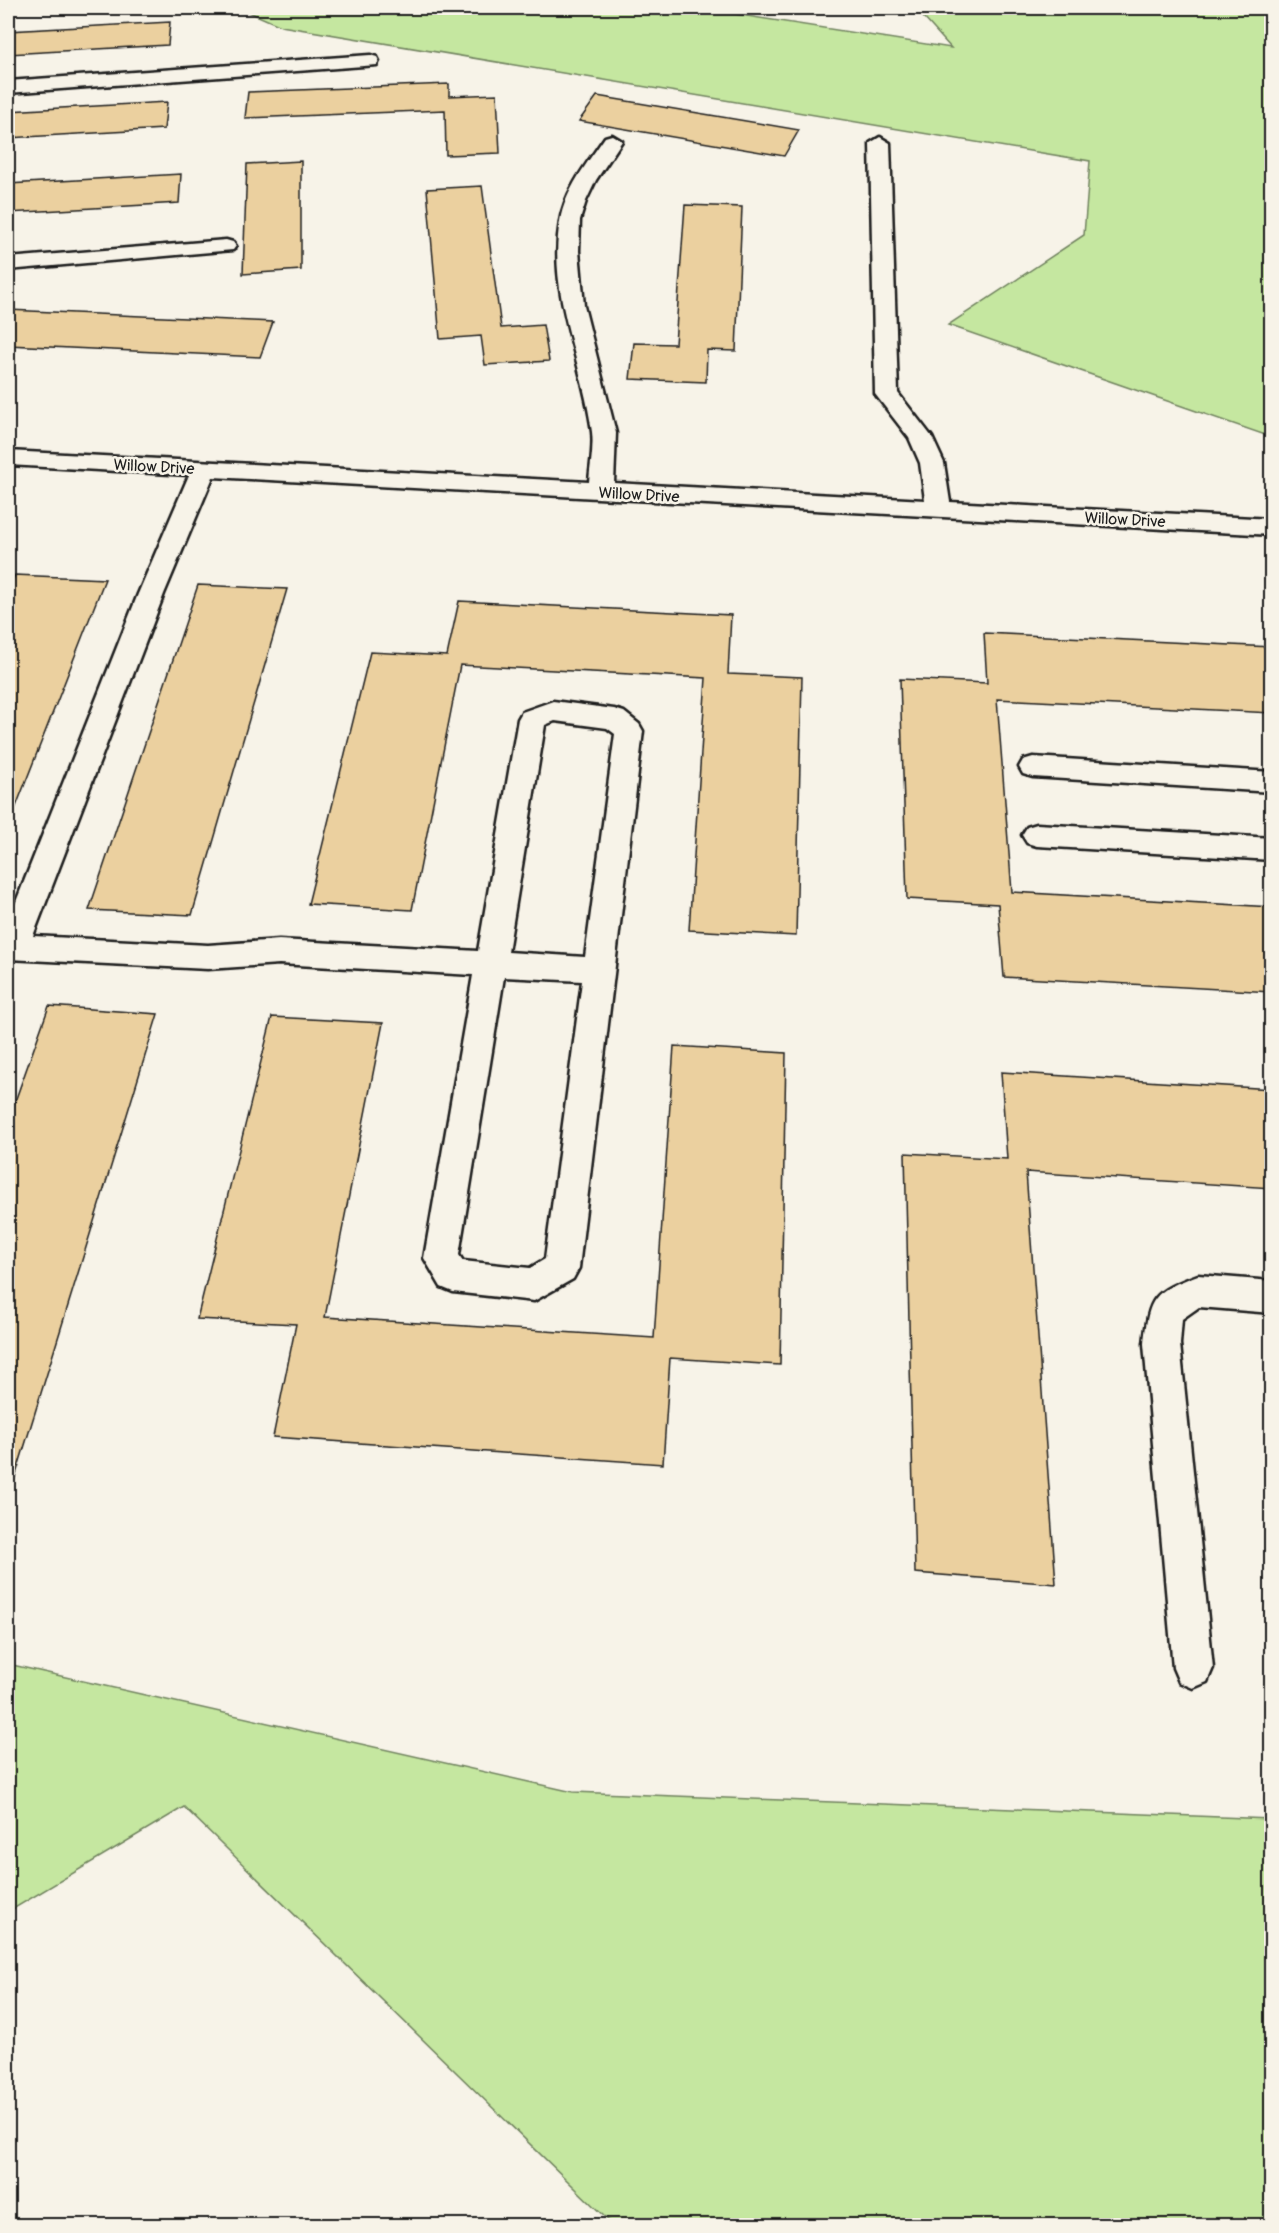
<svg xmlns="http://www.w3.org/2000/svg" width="1279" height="2233" font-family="Pangolin,sans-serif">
<rect width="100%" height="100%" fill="#f7f3e8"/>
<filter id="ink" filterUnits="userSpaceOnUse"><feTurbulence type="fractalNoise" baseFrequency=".0167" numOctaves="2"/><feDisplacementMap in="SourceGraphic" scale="12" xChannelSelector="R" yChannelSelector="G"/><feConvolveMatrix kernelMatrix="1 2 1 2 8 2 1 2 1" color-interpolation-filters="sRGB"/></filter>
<g filter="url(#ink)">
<!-- green -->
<g fill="#c5e7a0" stroke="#70825e" stroke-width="1.5">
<polygon points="240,8 696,8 951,48 915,8 1271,8 1271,437 948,325 1084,235 1090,161 281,26"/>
<polygon points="8,1664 573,1792 1271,1819 1271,2225 613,2225 184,1807 8,1912"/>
</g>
<!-- building -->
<g fill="#ebd09f" stroke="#1c1c1c" stroke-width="1.5">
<polygon points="170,22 168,45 8,54 8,31"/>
<polygon points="449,84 449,96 497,94 500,153 446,155 445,110 245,118 248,92"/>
<polygon points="597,96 799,130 784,156 579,121"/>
<polygon points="167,102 164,129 8,138 8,111"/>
<polygon points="301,161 301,270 243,274 247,164"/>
<polygon points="181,174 179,203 8,213 8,184"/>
<polygon points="482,186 501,328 543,325 549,361 485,365 481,336 440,339 427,189"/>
<polygon points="685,205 742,207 736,351 707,350 706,382 630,379 634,343 675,344"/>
<polygon points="8,310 273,322 260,357 8,345"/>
<polygon points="15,575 105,579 8,827 8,591"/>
<polygon points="198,585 287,589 192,915 89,910"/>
<polygon points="459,601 731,615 728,674 802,677 796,936 689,930 706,678 460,665 412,910 308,904 370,652 447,656"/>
<polygon points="984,633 1272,647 1272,713 997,699 1012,892 1272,907 1272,992 1004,977 998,904 907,899 900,679 987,683"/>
<polygon points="49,1006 158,1014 8,1500 8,1121"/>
<polygon points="272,1017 383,1023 325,1317 654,1338 674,1046 786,1053 780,1365 670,1358 663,1464 273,1437 296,1324 197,1319"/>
<polygon points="1001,1072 1272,1089 1272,1188 1026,1172 1056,1584 915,1573 905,1153 1007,1159"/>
</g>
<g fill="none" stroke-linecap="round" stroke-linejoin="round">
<!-- minor casing -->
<g stroke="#1c1c1c" stroke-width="5">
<g id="minor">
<polygon points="370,55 377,57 379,61 377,65 8,93 8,81"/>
<path d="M612,135l10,6 -26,39 -10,21 -6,19 -1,31 5,55 32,127 -2,50 311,17 -5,-37 -11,-25 -34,-44 -5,-251 10,-6 10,6 8,250 34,44 12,26 6,39 322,17v16l-1059,-58 -49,117 -131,342 175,9 71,-5 199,11 40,-232 4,-7 31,-11 61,8 10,3 15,12 4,7 -64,537 -6,11 -39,22 -81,-9 -12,-5 -17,-29 49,-283 -194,-11 -71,5 -200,-10v-37l130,-328 51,-119 -181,-10v-14l581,31c1,-16 5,-34 3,-50 -9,-71 -45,-139 -32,-211 5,-31 28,-59 45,-84zM555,721l52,7 8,6 -30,223 -77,-5 37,-227zM504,977l78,4 -37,278 -15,9 -67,-7 -4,-6z"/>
<polygon points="226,240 233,242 236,246 233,250 8,270 8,258"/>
<polygon points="1033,757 1272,772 1272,792 1033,777 1023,774 1019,767 1023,760"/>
<polygon points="1037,824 1272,838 1272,860 1037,846 1027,843 1022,835 1027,827"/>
<path d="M1198,1275l74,6v32l-73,-6 -17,12 -2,25 33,324 -6,14 -14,6 -14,-6 -6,-14 -29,-324c5,-48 9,-52 54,-69z"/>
</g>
</g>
<!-- minor -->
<use href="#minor" fill="#f7f3e8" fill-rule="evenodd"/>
</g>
</g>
<g text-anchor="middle" stroke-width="5" stroke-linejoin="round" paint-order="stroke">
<!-- far-street labels -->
<g font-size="16" fill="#1c1c1c" stroke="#f7f3e8">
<text transform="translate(154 466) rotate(3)" y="6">Willow Drive</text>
<text transform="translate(639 494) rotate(3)" y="6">Willow Drive</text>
<text transform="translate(1125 519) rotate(3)" y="6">Willow Drive</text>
</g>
</g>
<!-- margin -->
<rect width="1279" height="2233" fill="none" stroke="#f7f3e8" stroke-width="30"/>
<rect x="15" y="15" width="1249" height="2203" fill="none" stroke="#1c1c1c" stroke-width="2" filter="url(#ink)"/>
</svg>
